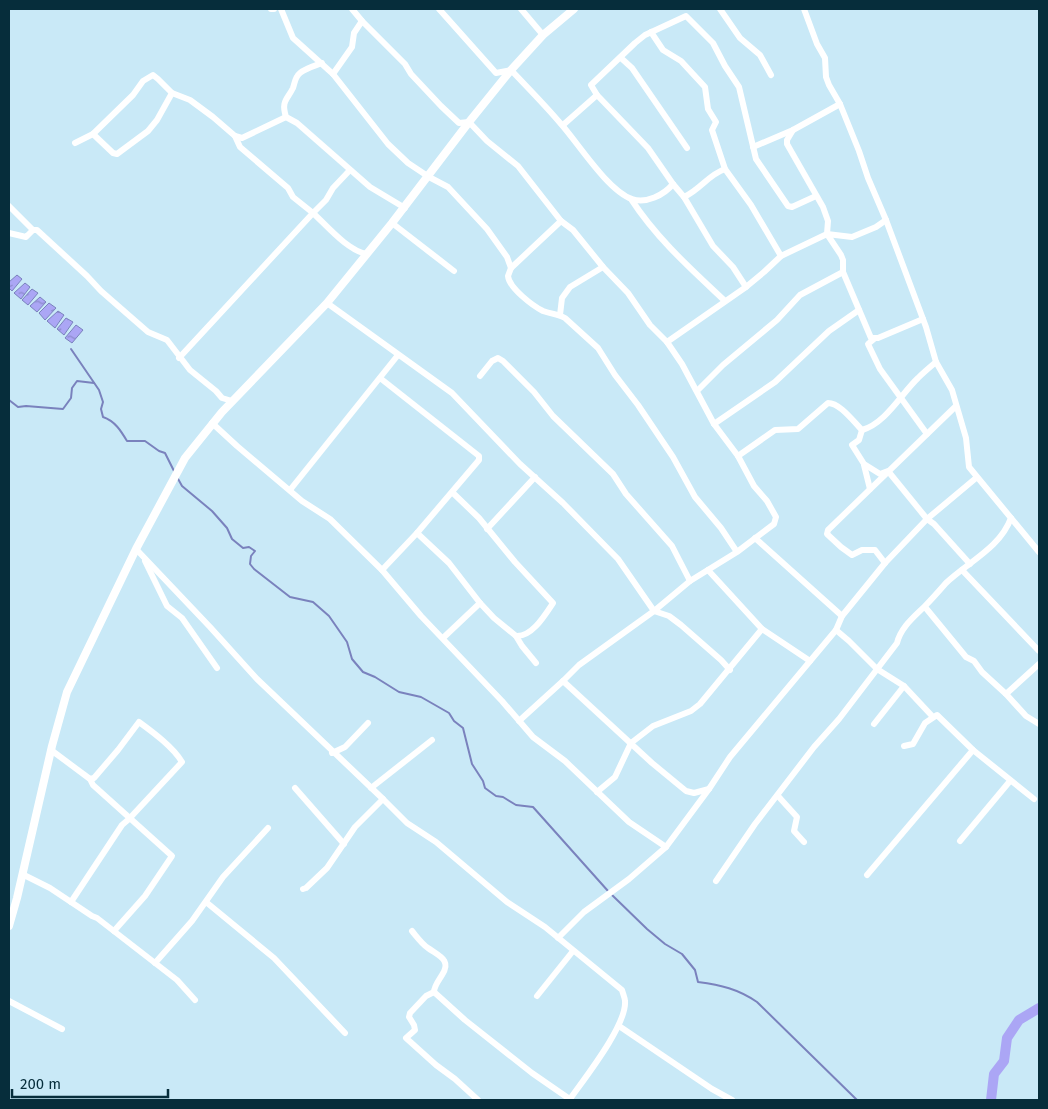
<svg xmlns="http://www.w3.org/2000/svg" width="1048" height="1109" font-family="'Fira Sans',sans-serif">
<defs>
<pattern id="water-ripples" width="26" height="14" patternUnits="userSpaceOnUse" patternTransform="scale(1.25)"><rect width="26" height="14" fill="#aba6f5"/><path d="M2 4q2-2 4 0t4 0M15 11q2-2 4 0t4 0" fill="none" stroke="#8988c8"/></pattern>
</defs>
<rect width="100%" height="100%" fill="#c9e9f7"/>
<!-- water -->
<g fill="url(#water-ripples)" stroke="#7a82bd">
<polygon points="17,275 22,279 12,291 9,288 9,282"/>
<polygon points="25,283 30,287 21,299 14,293"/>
<polygon points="32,289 38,293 28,305 22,300"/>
<polygon points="40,297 46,302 37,312 30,306"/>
<polygon points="49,303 56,308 45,320 39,313"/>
<polygon points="58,311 64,315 55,328 47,321"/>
<polygon points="66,318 73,322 64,335 57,329"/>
<polygon points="76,325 83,330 72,343 65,338"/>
</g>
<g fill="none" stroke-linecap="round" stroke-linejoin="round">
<!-- stream -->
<g stroke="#7a82bd" stroke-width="2">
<path d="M71,349l28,41 4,12 -2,7 2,8c12,4 18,14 24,24h18l14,10 6,2 9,18"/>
<polyline points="9,400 18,407 26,406 63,409 71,398 72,388 77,381 94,383"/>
<polyline points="177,477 182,486 212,511 227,528 232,539 243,548 249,547 255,551 251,556 250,564 254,569 290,597 313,602 329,616 347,642 352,659 363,672 375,677 399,692 421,697 449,713 454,721 463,728 472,764 483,781 485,788 496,796 503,797 516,805 533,807 608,891"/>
<path d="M612,895l35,34 18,15 17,10 13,16 3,12c23,3 40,7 59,20l100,98"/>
</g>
<!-- river -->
<polyline stroke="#aba6f5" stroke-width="10" points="991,1100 994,1074 1004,1061 1007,1038 1019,1020 1039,1008"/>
<!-- minor -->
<g stroke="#fff" stroke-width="6">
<polyline points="271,9 274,9"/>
<polyline points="281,9 293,38 333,74"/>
<polyline points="352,9 362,21"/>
<path d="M439,9l57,64 15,-3c17,18 34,35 50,54 17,19 47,67 71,75 14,5 32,-4 41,-15"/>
<polyline points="521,9 543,35"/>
<polyline points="720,9 740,38 760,55 771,75"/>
<polyline points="804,9 817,44 825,58 826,77 829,85 840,104 859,151 868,178 886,220 926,327 936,362 952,390 966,438 969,467 1039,552"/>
<polyline points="651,32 663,50 681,61 705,87 708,109 716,122 712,130 725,169 751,205 781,256"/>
<polyline points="621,58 632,68 687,148"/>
<path d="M322,63c-8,3 -16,5 -22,10 -5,4 -5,9 -7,15 -6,12 -12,13 -7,29l11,6 73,64 35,21"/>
<polyline points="597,95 648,148 673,184 684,197 713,246 733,267 746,287"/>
<polyline points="563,125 597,95 591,85 635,43 645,35 686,16 713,43 725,66 739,87 756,159 788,206 792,207 816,196"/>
<polyline points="793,130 787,140 787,144 823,207 828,221 827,234 841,255 843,260 843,272 871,338 878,338 923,319"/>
<polyline points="93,134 113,153 117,154 148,131 157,120 172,93"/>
<polyline points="235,136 242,138 286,117"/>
<polyline points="75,143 93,134 133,95 143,81 153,75 158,79 172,93 190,100 213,117 235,136 240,147 288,188 293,197 313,213 179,358"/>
<polyline points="753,147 793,130 840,104"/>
<path d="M350,170l-17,18 -7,12 -13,13c14,13 35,38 54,41"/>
<path d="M684,197c17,-8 24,-22 41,-28"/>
<path d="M631,199c26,40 60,70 94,102"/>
<polyline points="9,206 33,230"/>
<polyline points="392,223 454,271"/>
<polyline points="9,233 26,237 33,230 37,230 87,276 101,291 148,332 167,340 190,370 216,391 222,398 232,401"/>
<polyline points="511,268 561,221"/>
<polyline points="327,303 452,393 520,464 563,503 618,559 654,611 669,616 681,625 721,660 730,670"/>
<polyline points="560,315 562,298 570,287 603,267"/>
<polyline points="874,339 868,344 880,369 927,434"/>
<polyline points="667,342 746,287 764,272 781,256 827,234 852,237 876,227 886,220"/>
<polyline points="480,376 492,361 498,358 503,361 534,392 553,416 613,474 626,494 672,546 690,581"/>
<polyline points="380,378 479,456 479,460 417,533 382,570"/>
<polyline points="697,391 723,365 777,320 800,295 843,272"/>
<polyline points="212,423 237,446 302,501 330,519 382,570 421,616 502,701 533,737 565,761 629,822 666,847"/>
<polyline points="714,424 775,382 829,331 859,310"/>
<polyline points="862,430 859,440 852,445 864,464 880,474 888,471 927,519 934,524 970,564"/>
<path d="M738,456l37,-26 23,-1 30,-26c12,0 25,18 34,27 24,-7 39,-36 56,-52 6,-6 12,-11 18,-16"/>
<polyline points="864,465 870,489"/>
<polyline points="290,490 398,355"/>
<polyline points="487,529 535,477"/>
<path d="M417,533l32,30 31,40 14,15 22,18c16,1 29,-21 37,-33l-38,-41 -36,-44 -26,-25"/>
<polyline points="755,538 842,616"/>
<polyline points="136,549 210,627 257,679 383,799 355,827 327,868 306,888 303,889"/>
<polyline points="145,561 167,606 182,618 217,668"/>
<polyline points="885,563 875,550 862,550 852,555 841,547 827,534 828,530 956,406"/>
<polyline points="708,570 762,629 810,661"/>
<polyline points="962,570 1039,651"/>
<polyline points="925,607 966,657 974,661 982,672 1006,694 1026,716 1039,724"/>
<polyline points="836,630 849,641 877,669 904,686 933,717"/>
<polyline points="516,636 522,646 536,663"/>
<polyline points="443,638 480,603"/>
<polyline points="563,681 652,763 686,791 694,793 709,789"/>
<polyline points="1006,694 1039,664"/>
<path d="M519,721l44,-40 16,-16 75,-54 36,-30 47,-29 37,-28 2,-7 -9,-16 -13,-15 -16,-30 -24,-32 -32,-60 -15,-22 -17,-17 -22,-32 -25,-26 -30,-37 -12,-9 -43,-55 -31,-25 -18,-19 -10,1 -18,-17 -30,-32 -6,-10 -43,-43 -8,12 -2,14 -19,27 55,70 20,19 21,14 19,10 39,42 20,28 4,11 -3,8c1,12 25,30 35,35 8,3 15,3 22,7l33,30 17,27 23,30 35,52 22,40 26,31 16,24"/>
<polyline points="874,724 904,686"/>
<polyline points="904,746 913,744 925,723 937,715 973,750 1034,799"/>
<path d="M51,750l39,29 4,-1 24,-28 21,-28c15,11 34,25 43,40l-53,57 -7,6 -51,77"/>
<polyline points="332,753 345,747 368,723"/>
<polyline points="90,779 93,785 172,856 145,896 114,931"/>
<polyline points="295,788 344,844"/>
<polyline points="371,788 432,740"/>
<polyline points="597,792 615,777 631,743 653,726 691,711 700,704 762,629"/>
<polyline points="778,796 797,817 794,831 804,842"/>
<path d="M383,799l24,24 29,19 71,60 38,25 77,63c1,4 3,8 3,11 2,24 -41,78 -55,98"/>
<polyline points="960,841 1010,781"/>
<polyline points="22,874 50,888 92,916 97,918 177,980 195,1000"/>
<polyline points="867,875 973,750"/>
<path d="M716,881l39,-57 59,-77 25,-28 58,-76c4,-16 17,-26 28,-37 7,-7 14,-15 21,-23 22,-21 54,-35 65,-65"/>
<polyline points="206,902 274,958 345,1033"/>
<path d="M412,931c5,6 10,13 16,17 11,8 24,12 14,27 -3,5 -8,11 -8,17"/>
<polyline points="558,938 584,912 629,879 666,847 709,789 730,757 836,630 842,616 885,563 927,519 976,478"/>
<polyline points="155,963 192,921 223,877 268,828"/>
<polyline points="434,992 465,1020 532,1073 571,1100"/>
<polyline points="434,992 426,996 410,1013 409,1017 414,1025 415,1030 406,1038 436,1065 455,1079 478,1100"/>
<polyline points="537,996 573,951"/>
<polyline points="9,1001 62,1029"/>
<polyline points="619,1026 712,1089 732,1100"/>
</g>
<!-- major -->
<polyline stroke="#fff" stroke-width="8" points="9,926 17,898 52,746 67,692 136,549 185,458 222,412 327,303 392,223 469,122 511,70 543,35 574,9"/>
</g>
<!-- border -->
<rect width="1048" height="1109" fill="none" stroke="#062d3b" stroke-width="20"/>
<!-- scale -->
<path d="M12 1089v8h156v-8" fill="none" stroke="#062d3b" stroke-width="2.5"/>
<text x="20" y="1089" font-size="15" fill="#062d3b" stroke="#c9e9f7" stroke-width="4" paint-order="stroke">200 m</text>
</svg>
